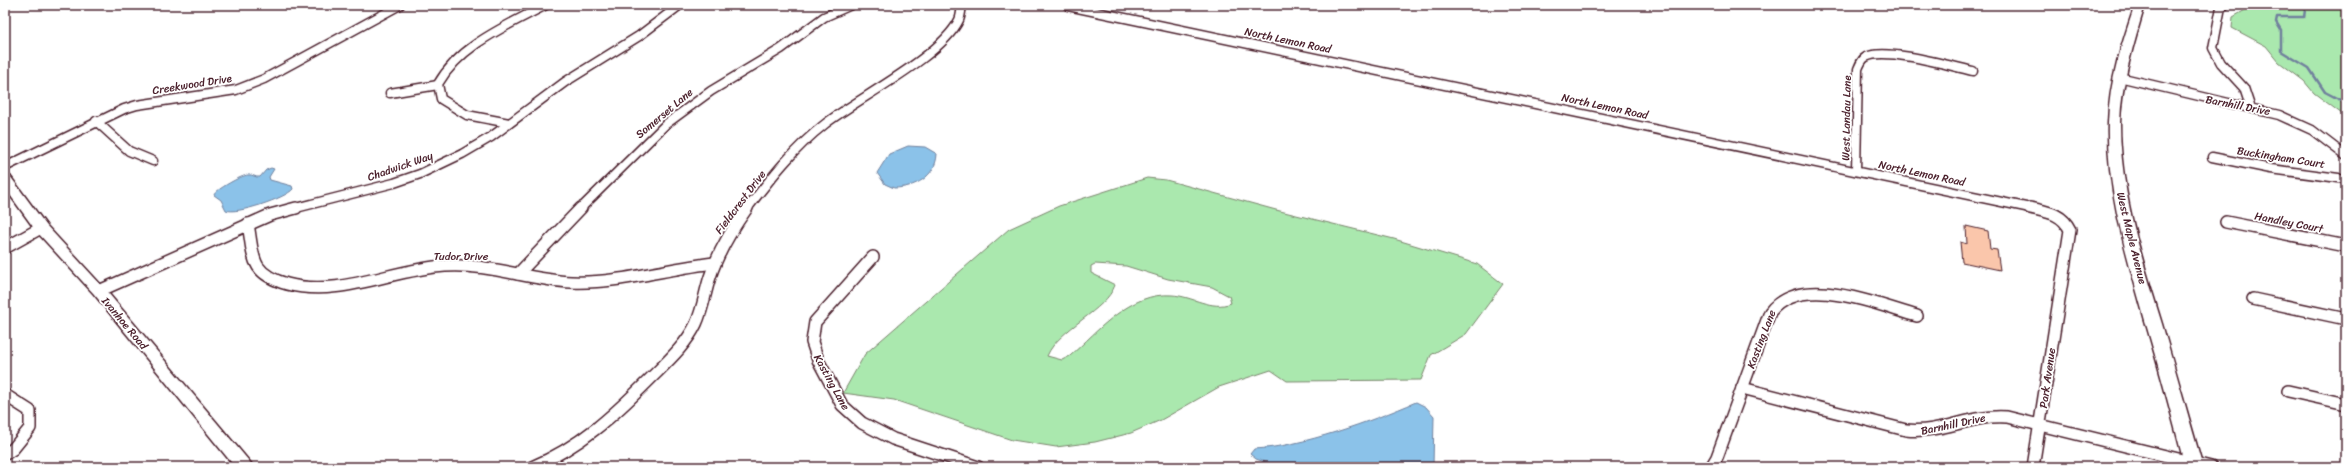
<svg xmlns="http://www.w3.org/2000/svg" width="2351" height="472" font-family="Sriracha,sans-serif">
<rect width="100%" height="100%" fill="#fff"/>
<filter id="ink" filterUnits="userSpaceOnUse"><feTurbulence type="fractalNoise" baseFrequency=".025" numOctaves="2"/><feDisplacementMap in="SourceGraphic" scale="8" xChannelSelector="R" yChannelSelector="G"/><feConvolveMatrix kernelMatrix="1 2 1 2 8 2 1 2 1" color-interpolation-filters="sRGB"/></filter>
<g filter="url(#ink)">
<!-- green -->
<g fill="#aae8ae" stroke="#7a846c" fill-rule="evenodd">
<polygon points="2254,5 2346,5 2346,117 2314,93 2304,81 2279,62 2266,46 2232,28 2233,17"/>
<path d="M1147,178l19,2 110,30 118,29 83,25 26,20 -37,50 -35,21 -10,25 -134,1 -16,-11 -52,17 -58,33 -30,13 -36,9 -39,5 -44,-7 -118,-40 -51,-7 22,-39 144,-125 50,-23zM1095,264l31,2 42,13 44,8 17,9 2,7c-19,8 -39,-7 -59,-8 -42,-3 -73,35 -102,61l-8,4 -15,-4c12,-28 59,-45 68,-71l-24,-12v-7z"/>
</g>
<!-- water -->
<g fill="#8bc2e9" stroke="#71819d">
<path d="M908,146l17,1 12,7c-1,23 -23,34 -43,34l-9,-4 -8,-11 12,-19z"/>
<path d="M271,168l3,1 -5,8 1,3 22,6 1,3c-7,9 -57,26 -67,21l-5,-10 -7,-5c1,-5 28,-20 34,-20 5,-1 7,3 12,2l6,-7z"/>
<path d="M1416,402l10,5 8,9 -1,51h-154l-23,-8 -6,-5 4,-5c47,-2 118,-28 162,-47z"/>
</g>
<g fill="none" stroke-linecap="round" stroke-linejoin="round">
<!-- stream -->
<polyline stroke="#71819d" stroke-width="2.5" points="2301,5 2305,10 2304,17 2277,17 2276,22 2281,30 2281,51 2309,68 2325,92 2346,103"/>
</g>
<!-- building -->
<polygon fill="#fac6ab" stroke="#4a1f2b" points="1966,226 1988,231 1990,249 1997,250 2000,270 1962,262 1960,242 1967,244"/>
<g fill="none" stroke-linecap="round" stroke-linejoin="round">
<!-- minor-far1 casing -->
<g stroke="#4a1f2b" stroke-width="11">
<g id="minor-far1">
<polyline points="2225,5 2221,7 2213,48 2221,63 2244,88 2250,106"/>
<polyline points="1068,6 2035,209"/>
<polyline points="2119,77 2279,115 2312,130 2346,156"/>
<polyline points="390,93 438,85"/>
<polyline points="96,121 129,151 153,161"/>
<path d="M509,123l-42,-8 -26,-16 -3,-15c23,-40 69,-58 108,-79"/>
<polyline points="2212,157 2271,169 2346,179"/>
<polyline points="5,167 124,109 137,105 236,90 264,79 400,5"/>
<path d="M1856,171l2,-102c2,-5 4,-10 8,-12 20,-10 85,9 107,14"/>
<polyline points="292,209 394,183 420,174 462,154 491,137 565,82 639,36 680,5"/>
<polyline points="580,209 666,124 711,91 781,49 824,17 851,5"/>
<path d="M747,209c23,-30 47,-61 78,-85 33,-26 116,-67 134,-104 2,-4 2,-10 3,-15"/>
</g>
</g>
<!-- minor casing -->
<g stroke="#4a1f2b" stroke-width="14">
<g id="minor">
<path d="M2030,208c17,4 32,5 40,22l-37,237"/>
<polyline points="2226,222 2346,246"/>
<path d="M248,224c6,32 1,49 39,60 52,14 106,-15 158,-18 44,-3 83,14 126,16 48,2 96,-14 144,-19"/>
<polyline points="5,248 41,228"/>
<polyline points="873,257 815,322 812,342 818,360 842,405 862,423 893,439 978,467"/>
<polyline points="518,274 581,208"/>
<polyline points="99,291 270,215 296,208"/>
<polyline points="2253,299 2346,319"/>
<path d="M1742,388l164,42c35,4 66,-16 101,-13l204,50"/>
<polyline points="2288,391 2346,404"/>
<polyline points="5,395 30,411 30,428 13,449 5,454"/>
<path d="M532,467c48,-20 82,-52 118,-88 17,-17 36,-34 46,-55 7,-15 9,-32 14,-47 8,-25 22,-48 37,-69"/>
<path d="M1711,467l6,-10 53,-145c31,-40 107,-7 147,4"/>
</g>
</g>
<!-- secondary casing -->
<g stroke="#4a1f2b" stroke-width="3">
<g id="secondary">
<path d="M2135,5h10c-11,38 -24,78 -25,118 0,69 22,136 42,201 14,48 27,95 41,143h-18c-12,-48 -25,-95 -39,-143 -18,-65 -40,-133 -38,-201 1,-41 14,-80 27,-118z"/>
<polygon points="5,175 10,176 46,225 104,288 254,467 235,467 94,294 36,231 5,188"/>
</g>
</g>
<!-- minor-far1 -->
<use href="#minor-far1" stroke="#fff" stroke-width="8"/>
<!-- minor -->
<use href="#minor" stroke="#fff" stroke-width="11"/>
<!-- secondary -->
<use href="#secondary" fill="#fff" fill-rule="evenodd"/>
</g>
</g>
<g text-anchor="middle" stroke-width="3.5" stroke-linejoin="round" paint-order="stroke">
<!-- street labels -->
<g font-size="11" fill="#4a1f2b" stroke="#fff">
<text transform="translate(1288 40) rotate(12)" y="4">North Lemon Road</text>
<text transform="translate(192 84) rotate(-9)" y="4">Creekwood Drive</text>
<text transform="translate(2238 105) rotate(11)" y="4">Barnhill Drive</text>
<text transform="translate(1605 106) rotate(12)" y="4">North Lemon Road</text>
<text transform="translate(664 113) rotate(-40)" y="4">Somerset Lane</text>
<text transform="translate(1846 118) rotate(-89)" y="4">West Landau Lane</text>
<text transform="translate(2281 157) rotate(9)" y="4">Buckingham Court</text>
<text transform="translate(400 166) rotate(-19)" y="4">Chadwick Way</text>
<text transform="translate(1922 173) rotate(12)" y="4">North Lemon Road</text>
<text transform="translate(740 202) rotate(-53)" y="4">Fieldcrest Drive</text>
<text transform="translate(2289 222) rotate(11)" y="4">Handley Court</text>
<text transform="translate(2132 238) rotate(76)" y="4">West Maple Avenue</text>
<text x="461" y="260">Tudor Drive</text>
<text transform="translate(125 323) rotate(50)" y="4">Ivanhoe Road</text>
<text transform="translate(1761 339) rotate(-69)" y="4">Kasting Lane</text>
<text transform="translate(2047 378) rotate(-82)" y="4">Park Avenue</text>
<text transform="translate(832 382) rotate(61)" y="4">Kasting Lane</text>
<text transform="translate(1953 424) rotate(-12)" y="4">Barnhill Drive</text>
</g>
</g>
<!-- margin -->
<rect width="2351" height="472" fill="none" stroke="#fff" stroke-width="20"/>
<rect x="10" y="10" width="2331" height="452" fill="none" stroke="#4a1f2b" stroke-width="1.5" filter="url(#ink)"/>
</svg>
